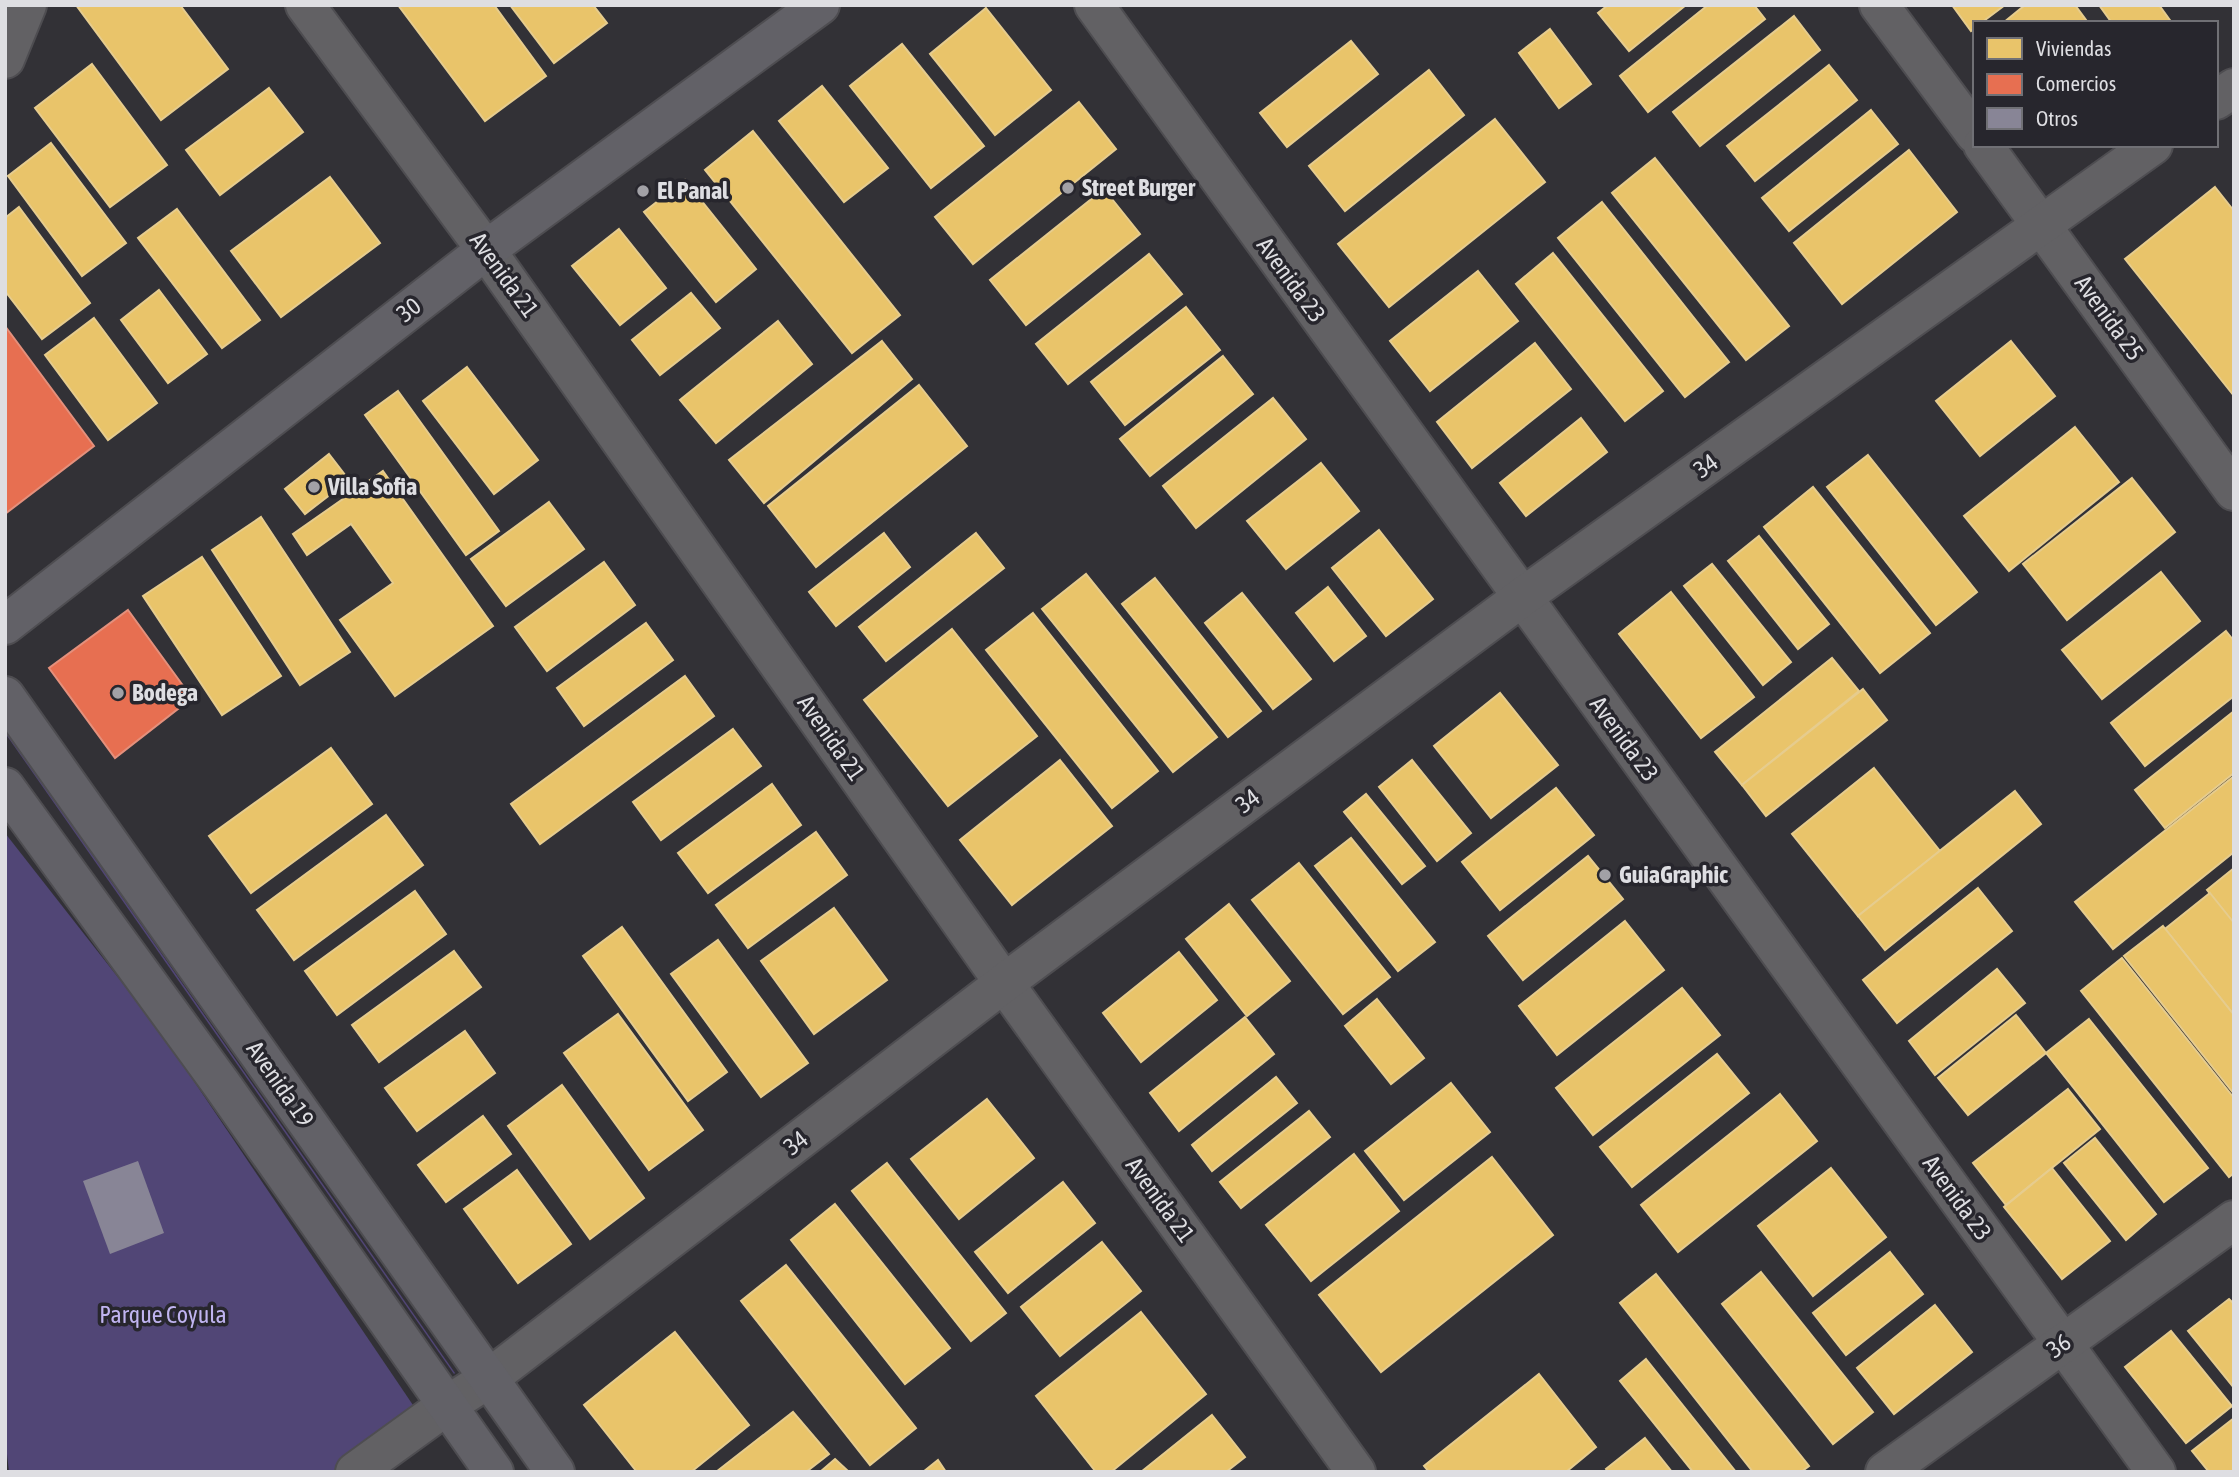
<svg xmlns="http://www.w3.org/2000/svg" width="2239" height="1477" font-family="'Asap Condensed',sans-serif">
<rect width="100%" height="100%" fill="#323136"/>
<!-- green -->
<g fill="#514676">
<polygon points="5,730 455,1373 454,1374 5,733"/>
<polygon points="5,833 160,1031 419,1414 338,1472 9,1472 5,1436"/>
</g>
<!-- homes -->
<g fill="#e9c46a" stroke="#e6cc8e" stroke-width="2">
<polygon points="76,5 180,5 228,69 161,120"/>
<polygon points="398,5 494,5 546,76 485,121"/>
<polygon points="510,5 593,5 607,23 554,63"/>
<polygon points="1608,5 1686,5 1629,51 1598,13"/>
<polygon points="1708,5 1754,5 1765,19 1648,112 1620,76"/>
<polygon points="1952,5 2005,5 1981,23 1975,23 1975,28 1971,31"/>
<polygon points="2025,5 2075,5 2086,20 2083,23 2003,23"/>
<polygon points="2099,5 2159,5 2172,23 2112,23"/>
<polygon points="986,8 1051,90 995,135 930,54"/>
<polygon points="1794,16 1820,50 1700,146 1673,112"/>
<polygon points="1550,29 1591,84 1559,108 1519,53"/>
<polygon points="1351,41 1378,74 1287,147 1260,113"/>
<polygon points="902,44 984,146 931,188 850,86"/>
<polygon points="92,64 167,165 110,207 35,108"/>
<polygon points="1829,65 1857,100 1755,181 1727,146"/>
<polygon points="1429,70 1464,115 1345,211 1309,166"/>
<polygon points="822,86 888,168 844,202 779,121"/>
<polygon points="269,88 303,132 220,195 186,150"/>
<polygon points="1079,102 1116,149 973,264 935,217"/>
<polygon points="1871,110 1898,144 1789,231 1762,198"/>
<polygon points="1495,119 1545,182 1389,307 1338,244"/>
<polygon points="753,131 900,315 852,353 705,170"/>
<polygon points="51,143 126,243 82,276 8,176"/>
<polygon points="1909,150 1957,212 1842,304 1794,243"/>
<polygon points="1655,158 1789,326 1746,360 1612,193"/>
<polygon points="330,177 380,243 281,317 231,251"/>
<polygon points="685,180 756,269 716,302 644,212"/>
<polygon points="2215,187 2234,211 2234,396 2125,259"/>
<polygon points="1104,189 1140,234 1026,325 990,280"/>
<polygon points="1602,202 1729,362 1685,397 1558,238"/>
<polygon points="19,207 90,303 42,339 5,291 5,218"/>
<polygon points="177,209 260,320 222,348 138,238"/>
<polygon points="619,229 666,288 620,325 572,266"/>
<polygon points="1553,253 1663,391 1625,421 1516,284"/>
<polygon points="1149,254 1182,294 1068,384 1036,344"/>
<polygon points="1478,271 1518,321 1430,391 1390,341"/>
<polygon points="159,290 207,354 168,383 121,320"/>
<polygon points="691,293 720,328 660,375 632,340"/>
<polygon points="1186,307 1220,350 1125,425 1091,382"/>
<polygon points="94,318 157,403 108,440 45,355"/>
<polygon points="778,321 812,364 716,443 680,400"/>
<polygon points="882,341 912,379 764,503 729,460"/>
<polygon points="2011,341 2055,396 1980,456 1936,401"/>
<polygon points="1535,343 1571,389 1472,468 1437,422"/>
<polygon points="1223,356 1253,394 1150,476 1120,439"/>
<polygon points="467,367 538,460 494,494 423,401"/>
<polygon points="919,385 967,446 816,567 768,506"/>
<polygon points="398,391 499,531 466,555 365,415"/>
<polygon points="1273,398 1306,439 1196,528 1163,486"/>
<polygon points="1581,418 1607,452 1526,516 1500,483"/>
<polygon points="2075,427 2119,482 2009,571 1964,516"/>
<polygon points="329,454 349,480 305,514 285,489"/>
<polygon points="1868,455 1977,592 1936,625 1827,487"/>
<polygon points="1321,463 1359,511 1286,569 1247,521"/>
<polygon points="383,471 493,626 395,696 340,620 393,583 351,524 307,555 293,534"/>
<polygon points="2132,478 2175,532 2067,620 2023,564"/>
<polygon points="1813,487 1930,633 1880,673 1764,527"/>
<polygon points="549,502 584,549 506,606 471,559"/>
<polygon points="261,517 350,652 300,685 212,550"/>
<polygon points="1379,530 1433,599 1386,636 1332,568"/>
<polygon points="884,533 910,567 836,626 809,592"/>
<polygon points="976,533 1004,568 886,661 859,627"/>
<polygon points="1759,536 1829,624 1798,649 1728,561"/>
<polygon points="202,557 281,676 222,715 143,596"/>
<polygon points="604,562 635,605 547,671 515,627"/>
<polygon points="1712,564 1791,662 1763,685 1684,586"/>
<polygon points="2161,572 2200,621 2102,699 2062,650"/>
<polygon points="1086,574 1217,737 1173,772 1042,609"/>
<polygon points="1155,578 1261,711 1228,737 1122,604"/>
<polygon points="1328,587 1366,636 1334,661 1296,613"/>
<polygon points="1671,592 1754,697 1701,738 1619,634"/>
<polygon points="1242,593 1311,679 1273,709 1205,623"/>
<polygon points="1033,613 1158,771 1112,808 986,650"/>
<polygon points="646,623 673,660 584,726 557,688"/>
<polygon points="952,629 1037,736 948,806 864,700"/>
<polygon points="2226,631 2234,641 2234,696 2145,766 2111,723"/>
<polygon points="1832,658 1859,691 1742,785 1715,752"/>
<polygon points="685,676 714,716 540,844 511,804"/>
<polygon points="1863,689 1887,720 1766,816 1742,785"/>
<polygon points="1500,693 1558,765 1491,818 1434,746"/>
<polygon points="2234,711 2234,773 2165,828 2135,790"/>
<polygon points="733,729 761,766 661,840 633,802"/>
<polygon points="331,748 372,804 251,893 209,836"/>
<polygon points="1060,760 1112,826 1012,905 960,840"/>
<polygon points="1412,760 1471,833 1437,861 1379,787"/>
<polygon points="1874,768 1940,851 1858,916 1792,834"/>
<polygon points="2234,776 2234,852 2113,949 2075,902"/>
<polygon points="772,784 801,825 708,893 678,853"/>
<polygon points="1556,788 1594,835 1500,910 1462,862"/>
<polygon points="2015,791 2041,824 1885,950 1858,916"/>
<polygon points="1366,794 1425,866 1402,884 1344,812"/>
<polygon points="386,815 423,865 294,960 257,910"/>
<polygon points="816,832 847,875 748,948 716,905"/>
<polygon points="1351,838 1435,942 1398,971 1315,866"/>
<polygon points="1588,856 1623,899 1523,980 1488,936"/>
<polygon points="1299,863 1390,977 1343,1014 1252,900"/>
<polygon points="2234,868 2234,924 2207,890"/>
<polygon points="1978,888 2012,931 1897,1023 1863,980"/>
<polygon points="415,891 446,934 337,1015 305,971"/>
<polygon points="2210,893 2234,923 2234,1015 2165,929"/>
<polygon points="1229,904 1290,981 1247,1016 1186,939"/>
<polygon points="834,908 887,980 814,1034 761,961"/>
<polygon points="1625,921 1664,970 1557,1055 1519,1006"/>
<polygon points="2163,926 2234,1015 2234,1094 2124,956"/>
<polygon points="622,927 727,1072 688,1101 583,956"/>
<polygon points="718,940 808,1063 761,1097 671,974"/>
<polygon points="454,951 481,987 379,1062 352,1025"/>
<polygon points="1179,952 1217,1000 1141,1062 1103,1013"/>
<polygon points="2122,958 2234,1098 2234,1173 2229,1177 2081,991"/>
<polygon points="1997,969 2025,1003 1935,1075 1909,1041"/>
<polygon points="1682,988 1720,1035 1593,1135 1556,1088"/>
<polygon points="1377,999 1424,1058 1391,1084 1345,1026"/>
<polygon points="618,1014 703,1130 649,1170 564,1053"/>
<polygon points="2016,1015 2046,1053 1968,1115 1938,1078"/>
<polygon points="1245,1017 1274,1054 1179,1131 1150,1093"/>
<polygon points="2089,1019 2208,1168 2164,1202 2046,1053"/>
<polygon points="465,1031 495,1073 417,1131 385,1088"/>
<polygon points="1717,1054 1749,1093 1632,1187 1600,1147"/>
<polygon points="1276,1077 1297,1103 1212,1171 1192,1145"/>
<polygon points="1451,1083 1490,1132 1404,1200 1365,1151"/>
<polygon points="562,1085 644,1198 590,1239 508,1126"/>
<polygon points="2068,1089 2100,1129 2006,1205 1973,1163"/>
<polygon points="1780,1094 1817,1141 1678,1252 1641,1205"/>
<polygon points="987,1099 1034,1158 959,1219 911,1159"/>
<polygon points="1309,1111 1330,1137 1241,1208 1220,1182"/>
<polygon points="483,1116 511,1154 446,1202 418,1165"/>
<polygon points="2095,1138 2156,1214 2126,1240 2064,1163"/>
<polygon points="1354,1154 1399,1211 1311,1281 1266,1225"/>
<polygon points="1492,1157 1553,1235 1381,1372 1319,1295"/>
<polygon points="887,1163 1006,1313 971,1341 852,1191"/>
<polygon points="1831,1168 1886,1237 1813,1296 1758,1226"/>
<polygon points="2052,1168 2110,1241 2062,1279 2004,1207"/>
<polygon points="517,1170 571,1244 518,1283 464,1209"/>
<polygon points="1063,1182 1095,1223 1008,1293 975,1252"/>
<polygon points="835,1204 950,1348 905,1384 791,1240"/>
<polygon points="1102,1242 1141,1291 1060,1356 1021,1307"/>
<polygon points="1890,1252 1923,1294 1846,1355 1813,1313"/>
<polygon points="786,1265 916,1428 870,1465 741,1301"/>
<polygon points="1761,1272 1873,1412 1833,1444 1722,1304"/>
<polygon points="1656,1274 1809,1466 1801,1472 1753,1472 1620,1303"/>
<polygon points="2229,1299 2234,1304 2234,1388 2188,1331"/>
<polygon points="1935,1305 1972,1352 1894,1414 1857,1368"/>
<polygon points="1141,1312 1206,1394 1111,1472 1096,1472 1036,1396"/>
<polygon points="2171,1331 2232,1406 2186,1443 2125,1367"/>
<polygon points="675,1332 749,1425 691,1472 637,1472 584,1405"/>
<polygon points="1646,1359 1736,1472 1693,1472 1620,1381"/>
<polygon points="1539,1374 1596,1447 1566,1472 1429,1472 1424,1466"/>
<polygon points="793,1412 829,1454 806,1472 716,1472"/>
<polygon points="1212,1415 1245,1457 1226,1472 1141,1472"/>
<polygon points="2234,1418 2234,1472 2209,1472 2192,1451"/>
<polygon points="1645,1438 1672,1472 1608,1472 1606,1469"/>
<polygon points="835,1459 849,1472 820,1472"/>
<polygon points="938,1460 946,1472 923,1472"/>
</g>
<!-- shops -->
<g fill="#e76f51" stroke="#e4907c" stroke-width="2">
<polygon points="5,326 94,446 5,514"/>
<polygon points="128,610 192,698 115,758 49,668"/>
</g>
<!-- building -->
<polygon fill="#888596" points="138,1161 164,1233 110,1254 83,1181"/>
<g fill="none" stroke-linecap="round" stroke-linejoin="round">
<!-- street casing -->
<g stroke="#4e4d51" stroke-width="42">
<g id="street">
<polyline points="305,5 486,250 1004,983 1356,1472"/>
<polyline points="1094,5 2156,1472"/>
<polyline points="1879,5 1975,134"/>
<polyline points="5,59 27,5"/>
<polyline points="2216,100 2234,88"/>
<polyline points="1983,145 2234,491"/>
<polyline points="355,1472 446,1406 488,1379 1004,983 1521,598 2153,145"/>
<polyline points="1885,1472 2234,1220"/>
</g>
</g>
<!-- secondary casing -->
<g stroke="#4e4d51" stroke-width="42">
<g id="secondary">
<polyline points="5,625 486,250 820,5"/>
<polyline points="5,696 555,1472"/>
<polyline points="5,787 222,1085 494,1472"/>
</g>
</g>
<!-- street -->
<use href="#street" stroke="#626164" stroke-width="38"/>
<!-- secondary -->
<use href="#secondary" stroke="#626167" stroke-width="38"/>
</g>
<!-- markers -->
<g fill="#a2a1a6" stroke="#27262d" stroke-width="2.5">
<circle cx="1068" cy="188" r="7"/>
<circle cx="643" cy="191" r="7"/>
<circle cx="314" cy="487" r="7"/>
<circle cx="118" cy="693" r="7"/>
<circle cx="1605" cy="875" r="7"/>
</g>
<g text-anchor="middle" stroke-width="7" stroke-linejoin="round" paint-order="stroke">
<!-- poi labels -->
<g font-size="24" font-weight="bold" fill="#dedee2" stroke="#27262d" text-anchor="start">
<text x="1082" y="196">Street Burger</text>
<text x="657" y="199">El Panal</text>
<text x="328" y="495">Villa Sofia</text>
<text x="132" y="701">Bodega</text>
<text x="1619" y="883">GuiaGraphic</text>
</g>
<!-- street labels -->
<g font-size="24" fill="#dedee2" stroke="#27262d">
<text transform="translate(504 275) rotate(54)" y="8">Avenida 21</text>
<text transform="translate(1291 280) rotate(54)" y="8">Avenida 23</text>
<text transform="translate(409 310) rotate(-38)" y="8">30</text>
<text transform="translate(2109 318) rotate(54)" y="8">Avenida 25</text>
<text transform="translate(1706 466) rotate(-36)" y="8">34</text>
<text transform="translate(831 738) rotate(55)" y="8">Avenida 21</text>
<text transform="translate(1624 739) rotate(54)" y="8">Avenida 23</text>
<text transform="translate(1248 801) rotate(-37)" y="8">34</text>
<text transform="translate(280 1084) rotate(55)" y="8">Avenida 19</text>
<text transform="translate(796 1143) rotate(-38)" y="8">34</text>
<text transform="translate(1957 1198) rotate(54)" y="8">Avenida 23</text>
<text transform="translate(1160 1200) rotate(54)" y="8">Avenida 21</text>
<text transform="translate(2059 1346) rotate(-36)" y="8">36</text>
</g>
<!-- park labels -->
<g font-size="24" fill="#c0b4f0" stroke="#27262d">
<text x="163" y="1323">Parque Coyula</text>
</g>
</g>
<!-- border -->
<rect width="2239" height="1477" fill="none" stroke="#dedee2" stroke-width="14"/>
<!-- legend -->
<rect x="1973" y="21" width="245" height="126" fill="#27262d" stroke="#707075" stroke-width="2"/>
<rect x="1987" y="38" width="35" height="21" fill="#e9c46a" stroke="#707075" stroke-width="2"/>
<text x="2036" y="56" font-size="21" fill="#dedee2">Viviendas</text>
<rect x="1987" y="74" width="35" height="21" fill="#e76f51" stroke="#707075" stroke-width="2"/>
<text x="2036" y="91" font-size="21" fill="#dedee2">Comercios</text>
<rect x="1987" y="108" width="35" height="21" fill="#888596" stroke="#707075" stroke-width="2"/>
<text x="2036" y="126" font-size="21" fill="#dedee2">Otros</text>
</svg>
